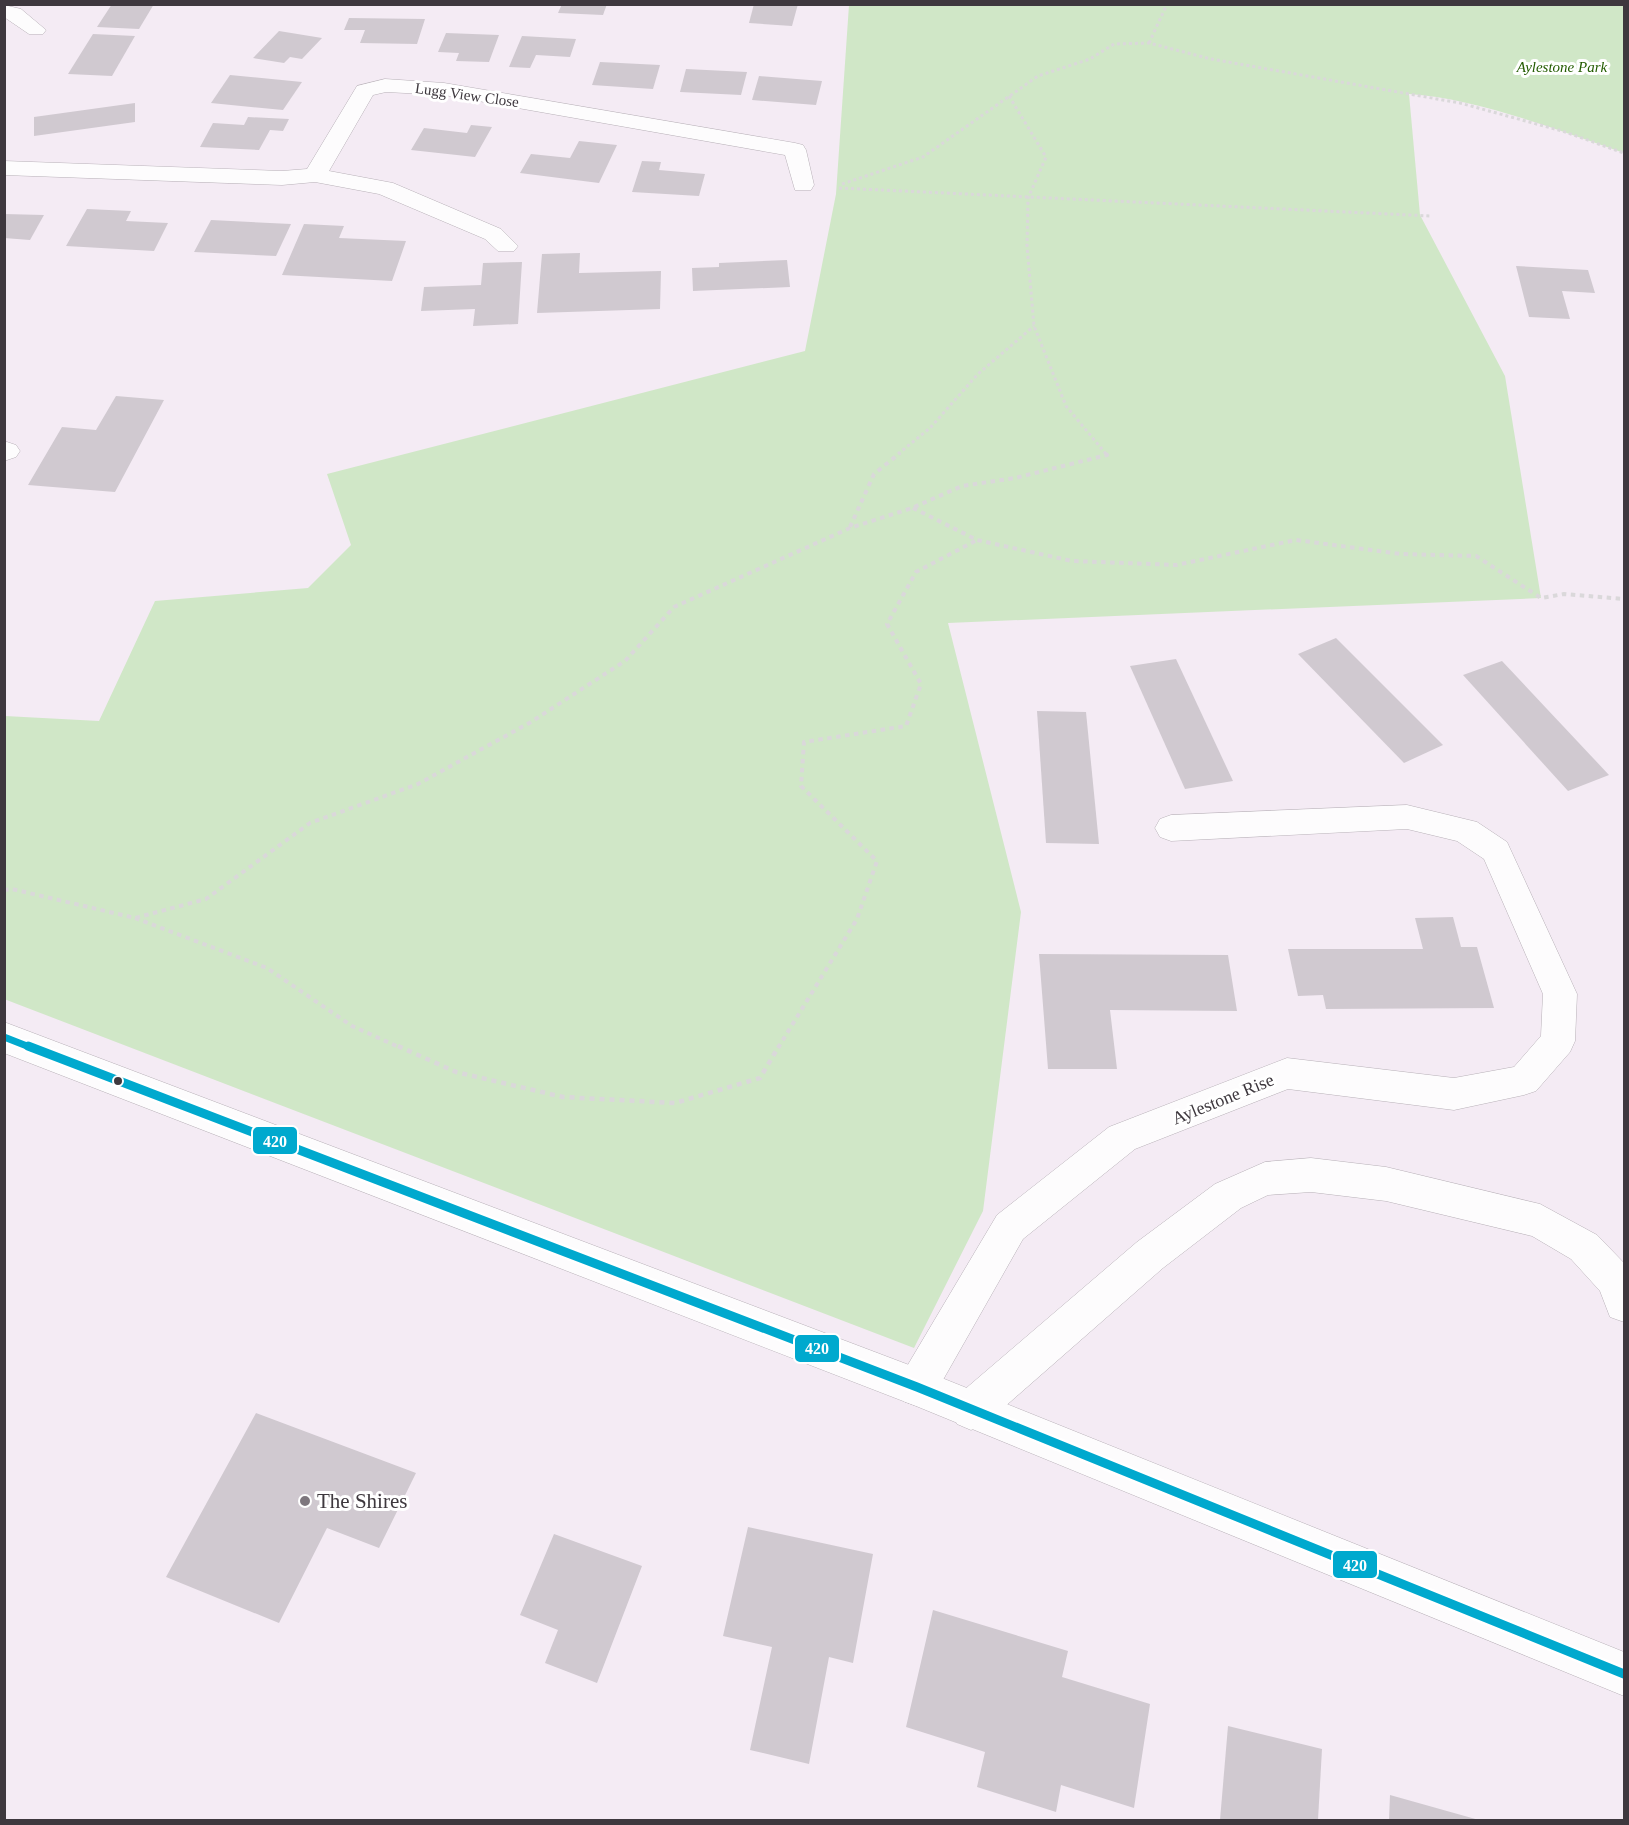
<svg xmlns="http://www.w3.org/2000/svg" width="1629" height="1825" font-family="Georgia,serif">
<rect width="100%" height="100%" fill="#f4ebf4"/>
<!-- green -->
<path fill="#d0e7c7" d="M849,5h775v148c-63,-22 -149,-55 -215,-59l11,121 85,161 36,222 -593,25 73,289 -38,299 -69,137 -910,-349 1,-283 94,5 56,-120 153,-13 43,-43 -24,-71 478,-123 31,-157z"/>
<!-- building -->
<g fill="#d0c9d0">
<polygon points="112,4 154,4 139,29 97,27"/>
<polygon points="562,4 607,4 603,15 558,13"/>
<polygon points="754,4 798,4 792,26 749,23"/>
<polygon points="349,18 425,19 417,44 360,43 365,30 344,30"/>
<polygon points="279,31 322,38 302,59 290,57 284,63 253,58"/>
<polygon points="446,33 499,35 489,62 456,61 459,53 438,52"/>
<polygon points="93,34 135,36 112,76 68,74"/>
<polygon points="522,36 576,39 570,57 536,55 530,68 509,67"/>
<polygon points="600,62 660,65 653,89 592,85"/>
<polygon points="686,69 747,72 741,95 680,92"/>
<polygon points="230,75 302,82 283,110 211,103"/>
<polygon points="759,76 822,81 816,105 752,100"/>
<polygon points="135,103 135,122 34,136 34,117"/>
<polygon points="248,117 289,119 283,131 270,130 259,150 200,147 213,123 244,125"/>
<polygon points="471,125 492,127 475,157 411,150 424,128 467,133"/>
<polygon points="579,141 617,145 599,183 520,173 531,154 570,158"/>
<polygon points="642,161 661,162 659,170 705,174 699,196 632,192"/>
<polygon points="87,209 131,211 126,221 168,223 154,251 66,246"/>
<polygon points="4,214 44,215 30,240 4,238"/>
<polygon points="211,220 291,224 276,256 194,252"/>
<polygon points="304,224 344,226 339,238 406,241 392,281 282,275"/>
<polygon points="580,253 579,273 661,271 660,309 537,313 542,254"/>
<polygon points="787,260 790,287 693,291 692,268 719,267 719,263"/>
<polygon points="522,262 518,324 473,326 475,309 421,311 424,287 481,285 483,263"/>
<polygon points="1516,266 1588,270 1595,293 1562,291 1570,319 1529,317"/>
<polygon points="116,396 164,400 115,492 28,485 62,427 96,430"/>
<polygon points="1336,638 1443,745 1404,763 1298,654"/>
<polygon points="1176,659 1233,781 1185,789 1130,666"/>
<polygon points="1502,661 1609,775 1568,791 1463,675"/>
<polygon points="1037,711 1086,712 1099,844 1046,843"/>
<polygon points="1453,917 1461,947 1477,947 1494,1008 1326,1009 1323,995 1298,996 1288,949 1423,949 1415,918"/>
<polygon points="1039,954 1228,955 1237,1011 1110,1010 1117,1069 1048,1069"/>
<polygon points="256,1413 416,1473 379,1548 327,1528 279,1623 166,1577"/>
<polygon points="748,1527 873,1554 853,1663 829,1657 809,1764 750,1750 772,1647 723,1636"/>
<polygon points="554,1534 642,1566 597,1683 545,1663 558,1630 520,1615"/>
<polygon points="933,1610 1068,1651 1062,1677 1150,1704 1134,1808 1061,1785 1056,1812 977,1787 985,1752 906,1727"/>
<polygon points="1228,1726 1322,1749 1318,1820 1220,1820"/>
<polygon points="1390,1795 1479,1820 1389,1820"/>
</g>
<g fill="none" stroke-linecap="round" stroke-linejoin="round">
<!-- minor casing -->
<g stroke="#b8b1b8" stroke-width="1">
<g id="minor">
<polygon points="4,5 21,9 46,30 43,34 29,34 4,17"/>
<polygon points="385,79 444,83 795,143 803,145 806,150 814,185 811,190 795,190 785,155 444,95 386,92 373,95 329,171 393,183 501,229 518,246 514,251 498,251 485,239 379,194 315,182 282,185 4,175 4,161 282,171 307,169 357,86"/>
<polygon points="7,442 16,445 20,451 16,457 4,461 4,443"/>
<polygon points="1407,805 1477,822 1507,842 1577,994 1575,1041 1570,1052 1536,1091 1524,1095 1454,1110 1288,1089 1135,1149 1023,1239 931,1401 917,1406 903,1401 897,1387 903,1373 997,1215 1109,1127 1287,1058 1454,1078 1514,1067 1541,1036 1543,994 1484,859 1457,841 1407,829 1171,841 1160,837 1155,828 1160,819 1171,815"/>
<polygon points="1311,1158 1386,1167 1540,1204 1597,1235 1624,1263 1624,1322 1610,1317 1600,1291 1571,1259 1532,1236 1386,1201 1311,1192 1268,1195 1241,1208 1163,1268 985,1424 971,1430 957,1424 951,1410 957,1396 1137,1242 1215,1184 1265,1162"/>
</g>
</g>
<!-- highway casing -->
<g stroke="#b8b1b8" stroke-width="1">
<polygon id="highway" points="4,1022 917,1368 1624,1652 1624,1696 916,1406 4,1053"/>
</g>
<!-- path-far2 -->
<g stroke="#dad8da" stroke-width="3" stroke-dasharray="3 3" stroke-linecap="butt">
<polyline points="1149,43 1167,4"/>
<polyline points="1009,96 1046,157 1028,198 1027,246 1034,326 1066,406 1106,454"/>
<polyline points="842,184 923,157 1038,76 1090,59 1114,44 1149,43 1211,59 1460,103 1562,131 1624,153"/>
<polyline points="839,188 1431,216"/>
<polyline points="898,454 930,428 978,374 1034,326"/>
</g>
<!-- path-far1 -->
<g stroke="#dad8da" stroke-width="4" stroke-dasharray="4.5 4.5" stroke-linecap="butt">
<polyline points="913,508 977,540 1072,561 1176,565 1296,540 1401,554 1476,556 1541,598 1564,594 1624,599"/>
<polyline points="850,527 874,474 900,453"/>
<polyline points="4,890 12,889 135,918 206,899 310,823 418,784 531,722 625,661 674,607 850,528 912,508 962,486 1015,478 1107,455 1105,453"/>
<polyline points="135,918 267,968 352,1026 401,1048"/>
<polyline points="778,1048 857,919 877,861 801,786 804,742 906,726 921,684 887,624 916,572 977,540"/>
</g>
<!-- path -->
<polyline stroke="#dad8da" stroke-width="4.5" stroke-dasharray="5 5" stroke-linecap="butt" points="398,1046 456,1072 563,1097 675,1103 760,1078 779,1046"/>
<!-- minor -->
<use href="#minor" fill="#fdfcfd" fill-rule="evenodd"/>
<!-- highway -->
<use href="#highway" fill="#fdfcfd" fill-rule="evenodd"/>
<!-- bus-1-far1 casing -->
<g stroke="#fff" stroke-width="11">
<polyline id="bus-1-far1" points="4,1037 32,1048"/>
</g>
<!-- bus-1 casing -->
<g stroke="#fff" stroke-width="14">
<polyline id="bus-1" points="28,1046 917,1387 1624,1674"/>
</g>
<!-- bus-1-far1 -->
<use href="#bus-1-far1" stroke="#00a9ce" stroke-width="7"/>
<!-- bus-1 -->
<use href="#bus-1" stroke="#00a9ce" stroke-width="9"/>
</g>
<!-- markers -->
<circle fill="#3e383e" stroke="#fff" stroke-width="2" cx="118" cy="1081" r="5"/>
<circle fill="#7e777e" stroke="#fff" stroke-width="2" cx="305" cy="1501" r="6"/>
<g text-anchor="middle" stroke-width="6" stroke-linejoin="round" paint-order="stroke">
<!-- far-park labels -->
<g font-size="15" font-style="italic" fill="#235c00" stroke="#fff">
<text x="1562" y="72">Aylestone Park</text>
</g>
<!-- far-street labels -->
<g font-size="15" fill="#3e383e" stroke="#fff">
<text transform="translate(467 95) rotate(8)" y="5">Lugg View Close</text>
</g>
<!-- street labels -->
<g font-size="18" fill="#3e383e" stroke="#fff">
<text transform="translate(1223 1099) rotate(-22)" y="6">Aylestone Rise</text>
</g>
<!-- near-poi labels -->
<g font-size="21" fill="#3e383e" stroke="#fff" text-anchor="start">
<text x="317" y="1508">The Shires</text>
</g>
</g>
<g stroke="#fff" stroke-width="2">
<rect x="252" y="1126" width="46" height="29" rx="6" fill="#00a9ce"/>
<rect x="794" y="1334" width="46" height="29" rx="6" fill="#00a9ce"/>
<rect x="1332" y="1550" width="46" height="29" rx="6" fill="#00a9ce"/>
</g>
<g font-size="16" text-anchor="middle" font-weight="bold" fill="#fff">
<text x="275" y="1147">420</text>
<text x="817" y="1354">420</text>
<text x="1355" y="1571">420</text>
</g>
<!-- border -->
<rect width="1629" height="1825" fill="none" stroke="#3e383e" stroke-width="12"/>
</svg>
